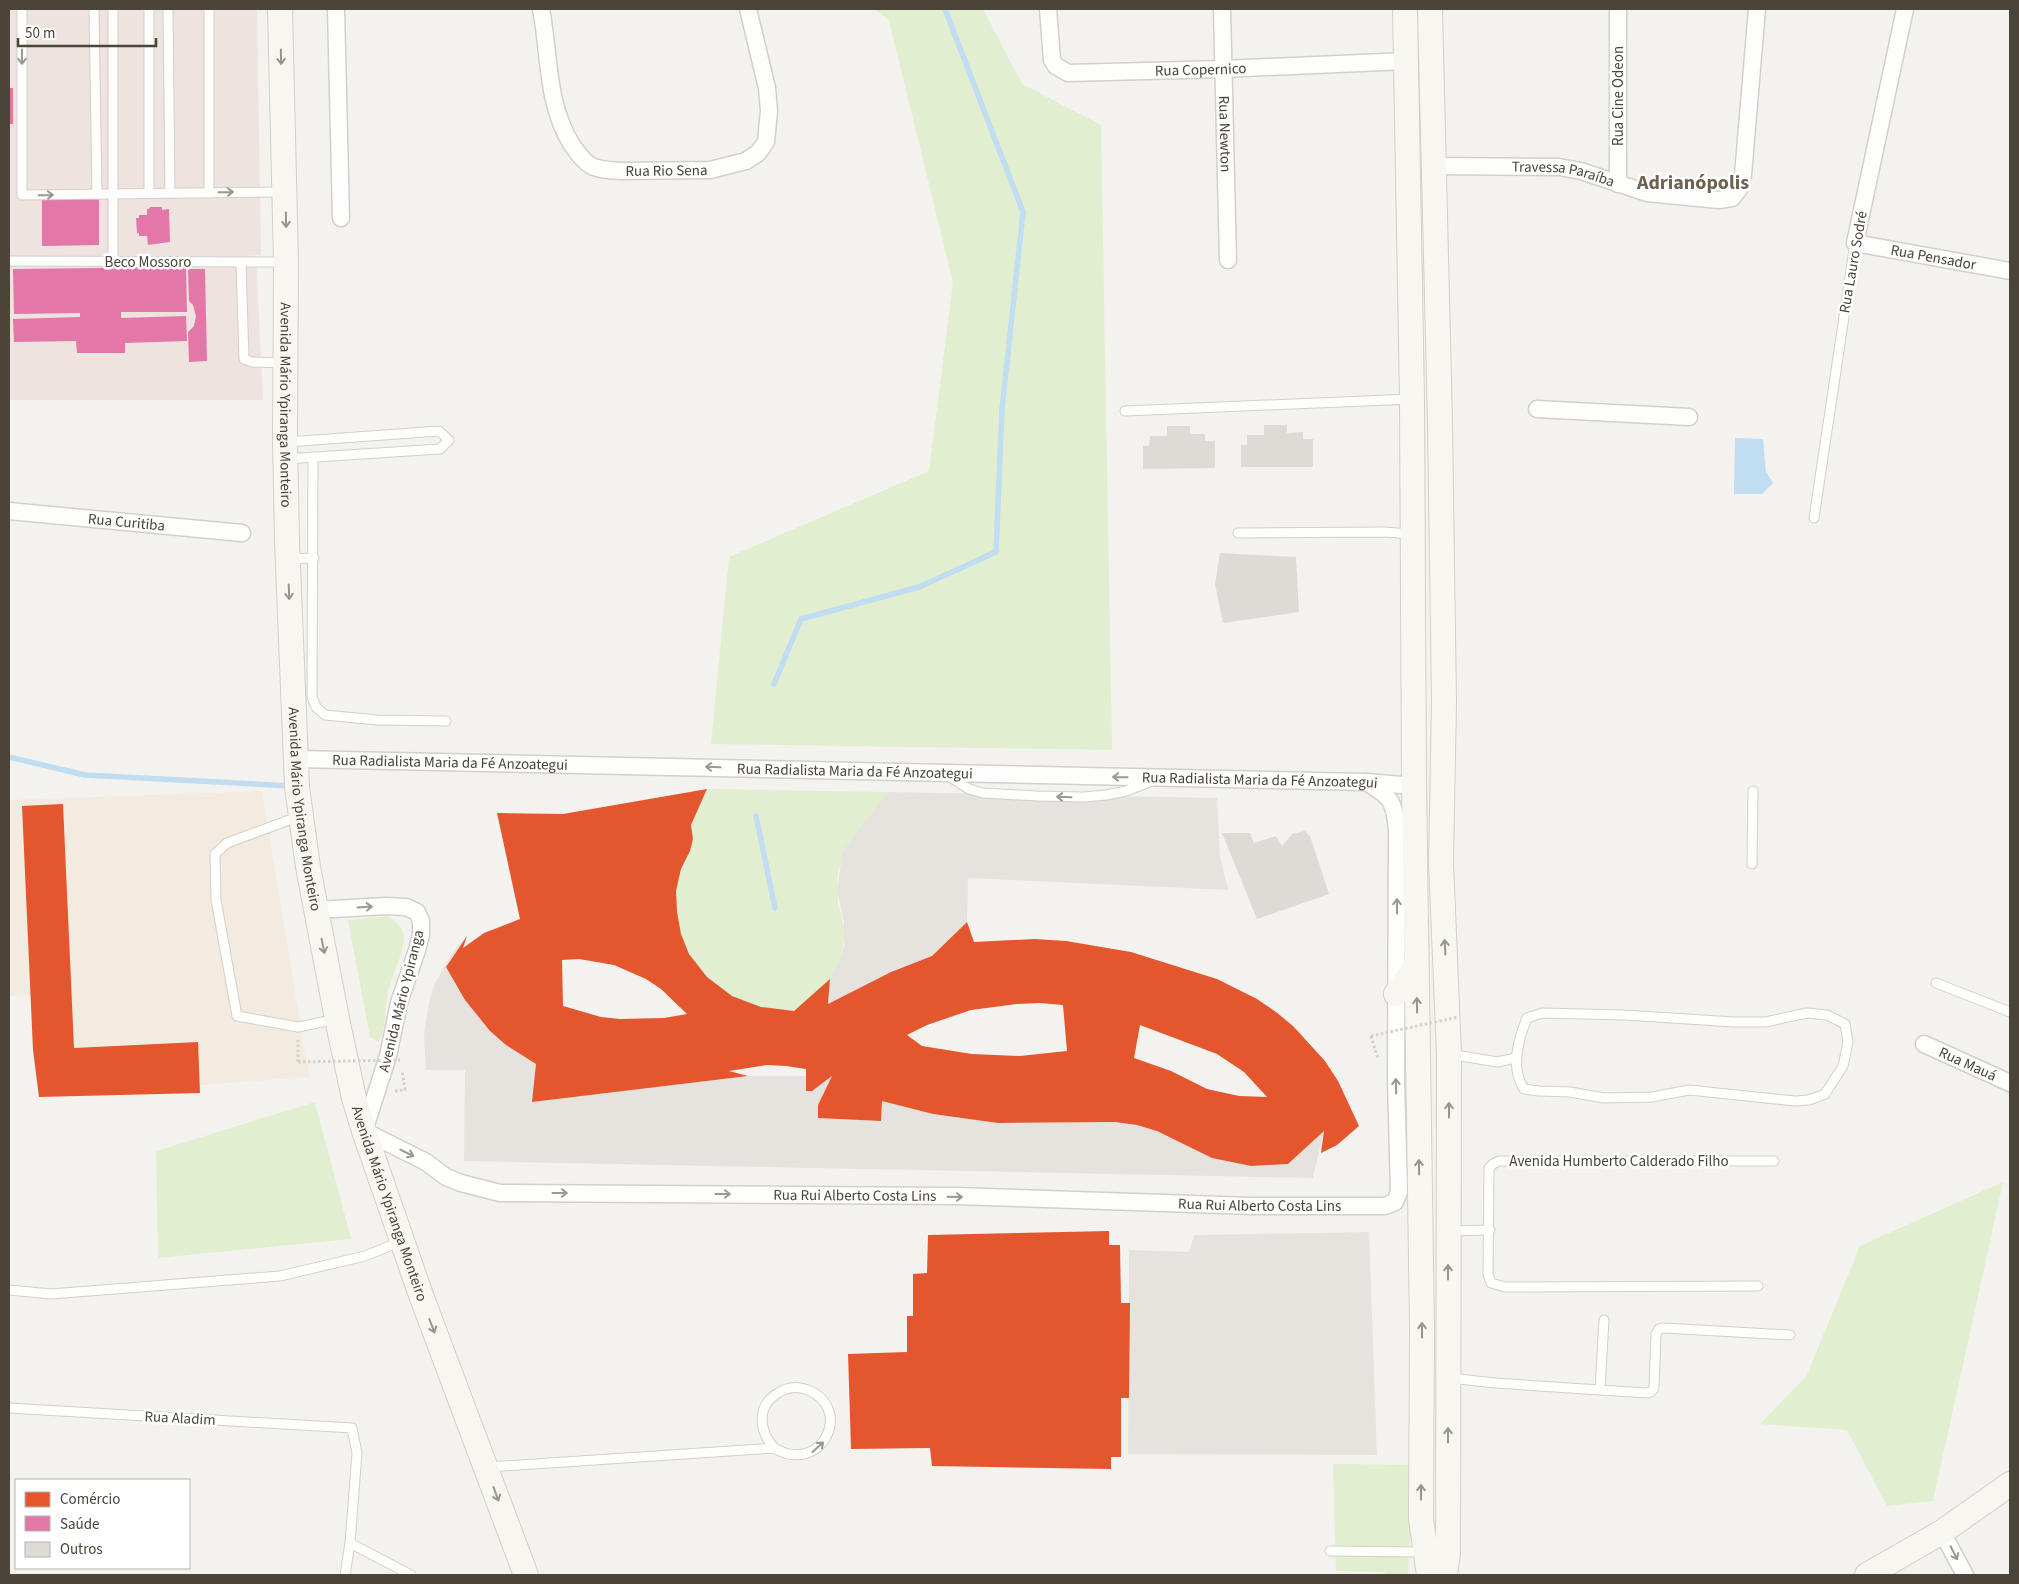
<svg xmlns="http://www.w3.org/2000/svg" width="2019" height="1584" font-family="'Source Sans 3',sans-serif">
<rect width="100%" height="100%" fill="#f4f2ee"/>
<!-- commercial -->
<polygon fill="#f3ebdf" points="262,791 309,1077 39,1097 31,995 9,996 9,800"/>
<!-- medical -->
<polygon fill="#eee3df" points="9,9 257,9 261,255 242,256 256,256 263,400 9,400"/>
<!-- green -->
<g fill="#e1eecf">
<polygon points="873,9 983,9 1022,84 1101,125 1112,750 711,744 729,557 929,471 953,283 889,20"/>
<path d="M707,789l181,3 -42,54 -9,31 1,25 7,31 -4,24 -11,22 -36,32c-55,-3 -103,-29 -115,-87 -2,-11 -5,-24 -3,-34 3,-17 10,-25 14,-40 3,-9 0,-18 2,-26 4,-12 10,-24 15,-35z"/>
<path d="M387,916c8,4 15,10 17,20 2,12 -13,42 -16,56 -4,16 -1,38 -10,50l-8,-5 -22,-117z"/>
<polygon points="315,1102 351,1239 158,1258 156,1151"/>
<polygon points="2003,1182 1933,1501 1887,1506 1847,1430 1760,1424 1806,1377 1860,1246"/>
<polygon points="1333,1464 1413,1465 1408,1575 1385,1575 1385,1572 1336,1571"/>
</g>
<!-- parking -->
<g fill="#e6e3df">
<polygon points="888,792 1217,798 1220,856 1228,890 968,878 967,922 932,956 891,972 828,1004 830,979 841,957 844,945 844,922 837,890 842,855 846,846"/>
<polygon points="468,935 446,967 465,1000 490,1031 506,1045 536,1064 533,1102 749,1076 832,1076 818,1105 818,1118 881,1121 882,1101 933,1114 998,1123 1115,1122 1137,1125 1157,1131 1212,1158 1251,1166 1288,1164 1324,1131 1313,1178 464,1161 465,1070 426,1070 424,1036 429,1002 435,983 455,949"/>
<polygon points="1369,1232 1377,1455 1128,1454 1129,1250 1189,1252 1194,1235"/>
</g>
<!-- water -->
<polygon fill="#c0ddf1" points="1735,438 1763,439 1766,472 1773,483 1762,494 1734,494"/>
<!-- shops -->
<g fill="#e4572e" fill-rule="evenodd">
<path d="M707,789l-16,36 2,14 -3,12 -9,18 -5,22 1,21 4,22 8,20 18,23 25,19 29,11 33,4 36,-32 -2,25 63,-32 41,-16 35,-34 7,20 61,-3 31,2 65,11 86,27 40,20 19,13 17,14 32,35 13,20 21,45 -22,19 -16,8 3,-22 -36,33 -37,2 -39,-8 -55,-27 -20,-6 -22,-3 -117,1 -65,-9 -51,-13 -1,20 -63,-3v-13l14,-29 -20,15h-6v-22l-20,-3 -19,-1 -38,6 19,5 -216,26 4,-38 -30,-19 -16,-14 -25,-31 -19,-33 21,-31 -4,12 21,-15 36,-14 -23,-106 66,1zM579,959l35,6 32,14 15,10 26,25 -23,4 -44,1 -19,-2 -38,-11 -1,-46zM1040,1003l23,2 4,46 -47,5 -48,-2 -50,-8 -15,-11 20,-10 44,-15 46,-6zM1140,1025l77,29 27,18 23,25 -28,-1 -32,-7 -36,-18 -37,-13z"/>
<polygon points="63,804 74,1048 198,1042 200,1093 39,1097 33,1050 22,806"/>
<polygon points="1109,1231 1109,1245 1120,1245 1121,1303 1130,1303 1129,1398 1121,1398 1121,1457 1111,1457 1111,1469 932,1466 930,1448 851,1449 848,1354 907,1352 907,1316 913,1316 913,1274 927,1273 928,1235"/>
</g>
<!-- health -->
<g fill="#e377a8">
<rect x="9" y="88" width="4" height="36"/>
<polygon points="42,199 99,199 99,245 42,246"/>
<polygon points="150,207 162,207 162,210 169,209 170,242 148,245 147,236 139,236 139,233 137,233 136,218 139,218 139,215 147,215 147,209 149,209"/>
<polygon points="186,267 187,312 121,312 121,318 186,316 187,341 125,343 125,353 77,353 76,341 14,342 13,319 80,317 80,313 14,314 13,269"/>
<polygon points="188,269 205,269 207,361 189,362 188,332 194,326 196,316 193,305 189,301"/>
</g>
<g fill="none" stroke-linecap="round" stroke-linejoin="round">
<!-- stream -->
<g stroke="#c0ddf1" stroke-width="5.5">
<polyline points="774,684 801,619 919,587 996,552 1002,410 1023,212 945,9"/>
<polyline points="9,757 85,775 292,786"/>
<polyline points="756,816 775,908"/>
</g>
</g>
<!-- building -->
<g fill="#dedbd6">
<polygon points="1264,425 1287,425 1287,433 1303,432 1303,439 1313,439 1313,467 1241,467 1241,445 1247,445 1247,435 1264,435"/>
<polygon points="1167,426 1190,426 1190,434 1205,434 1205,441 1215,441 1215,468 1143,469 1143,446 1149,446 1150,436 1167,436"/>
<polygon points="1220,553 1296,557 1299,612 1223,623 1215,584"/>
<polygon points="1305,831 1310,836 1329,894 1257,919 1222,833 1250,833 1254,843 1276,836 1282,846 1292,834"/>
</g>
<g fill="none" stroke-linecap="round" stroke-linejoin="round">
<!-- lane casing -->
<g stroke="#d2d0cb" stroke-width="11">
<g id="lane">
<polyline points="22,9 22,195 282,192"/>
<polyline points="94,9 97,194"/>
<polyline points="113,9 113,262"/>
<polyline points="149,9 149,193"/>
<polyline points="168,9 170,193"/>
<polyline points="209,193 209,9"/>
<polyline points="9,261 286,262"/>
<polyline points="241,263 244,359 252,362 283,363"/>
<polyline points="1125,411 1412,399"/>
<polyline points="313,457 312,697 316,707 325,715 377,720 446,721"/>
<polyline points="285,459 440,449 449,440 439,431 287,442"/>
<polyline points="1814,518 1855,243"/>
<polyline points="1238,533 1384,532 1413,534"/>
<polyline points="289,559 314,558"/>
<polyline points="947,775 969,789 983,793 1037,796 1084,797 1106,795 1126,791 1152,781"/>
<polyline points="300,816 227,843 215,854 216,900 237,1016 298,1027 337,1019"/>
<polyline points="1752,864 1753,791"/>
<polyline points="1936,983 2010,1012"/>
<path d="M1542,1013l82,2 110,7h31l42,-9 20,2 18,9 3,18 -5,24 -18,28 -16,6 -14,1 -106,-11 -37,7 -48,1 -34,-6 -32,-1 -14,-2c-14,-21 -6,-49 3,-71z"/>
<polyline points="1450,1054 1497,1062 1516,1058"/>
<polyline points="1450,1231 1490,1230"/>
<polyline points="1758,1286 1505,1287 1491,1283 1488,1274 1489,1168 1493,1164 1499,1161 1774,1161"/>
<polyline points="9,1290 51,1294 280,1276 365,1256 402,1241"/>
<polyline points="1450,1378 1495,1383 1646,1393 1651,1392 1654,1388 1656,1334 1659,1329 1664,1328 1790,1335"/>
<polyline points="1600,1390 1604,1320"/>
<polyline points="9,1408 352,1428 357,1453 350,1543 345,1575"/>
<path d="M488,1467l286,-19c48,28 80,-39 34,-58 -10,-4 -21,-3 -30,3 -22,13 -19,38 -4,55"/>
<polyline points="350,1543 411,1575"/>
<polyline points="1330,1551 1418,1552"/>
</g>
</g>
<!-- street casing -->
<g stroke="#d2d0cb" stroke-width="19">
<g id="street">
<polyline points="336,9 341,218"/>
<path id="s1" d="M541,9c9,46 5,95 31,136 5,7 11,16 18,20 8,5 20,5 30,6l90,-1 36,-9 12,-8 8,-11 3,-31 -2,-23 -19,-79"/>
<path id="s2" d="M1048,9l4,51 4,6 12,7 155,-4 183,-8"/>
<path id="s3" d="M1222,9l6,251"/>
<polyline points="1618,9 1618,184"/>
<path id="s4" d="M1905,9l-50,234 155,28"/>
<path id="s5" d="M1434,166l125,1 22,4 66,22 72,7 13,-2 7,-9 4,-14 14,-166"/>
<polyline points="1537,409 1689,417"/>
<path id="s6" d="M9,511l233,22"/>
<path id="s7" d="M296,759l1070,23 48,4"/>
<path id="s8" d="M316,910l70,-4 20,1 11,5 4,9v14l-4,15 -18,53 -11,53 -24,75 62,31 20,15 15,6 39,10 456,3 296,10h133l10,-4 4,-10 -3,-112 1,-251c-3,-30 -7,-32 -31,-47"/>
<path id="s9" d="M1924,1044l86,39"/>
<polyline points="1942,1532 1965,1575"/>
</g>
</g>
<!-- secondary casing -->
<g stroke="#d3cfc5" stroke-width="26">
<g id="secondary">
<path id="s10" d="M280,9l6,253 -1,180 2,99 10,246 11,80 29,152 17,79 10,33 58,167 104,277"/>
<polyline points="1405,9 1412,399 1414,786 1422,1328 1421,1519 1429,1575"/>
<polyline points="1430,9 1440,422 1444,702 1441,862 1449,1054 1448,1553 1445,1575"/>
<polyline points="1396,994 1416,966"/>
<polyline points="1867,1575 1942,1532 2010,1484"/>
</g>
</g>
<!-- path -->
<g stroke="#d3d2cc" stroke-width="3" stroke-dasharray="2.5 2.5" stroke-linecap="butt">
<polyline points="1371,1036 1378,1059"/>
<polyline points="298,1062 298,1040"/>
<polyline points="395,1091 405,1090 402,1071"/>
</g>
<!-- lane -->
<use href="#lane" stroke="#fdfdfc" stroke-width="9"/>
<!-- street -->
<use href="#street" stroke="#fdfdfc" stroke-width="16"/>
<!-- secondary -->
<use href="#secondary" stroke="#f7f6f1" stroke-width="24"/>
<!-- path-bridge -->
<g stroke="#d3d2cc" stroke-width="3" stroke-dasharray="2.5 2.5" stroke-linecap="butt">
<polyline points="1371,1036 1458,1017"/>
<polyline points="298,1062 400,1060"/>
</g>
</g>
<!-- one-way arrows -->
<defs><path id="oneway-shaft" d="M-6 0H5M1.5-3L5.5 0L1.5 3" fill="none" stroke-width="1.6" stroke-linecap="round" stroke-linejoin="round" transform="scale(1.25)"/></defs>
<g stroke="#9b9791">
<use href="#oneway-shaft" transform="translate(22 57) rotate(90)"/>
<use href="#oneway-shaft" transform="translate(226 192) rotate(-1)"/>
<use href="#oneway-shaft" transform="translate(46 195) rotate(-1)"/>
<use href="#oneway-shaft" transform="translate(713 767) rotate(-178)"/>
<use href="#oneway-shaft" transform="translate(1120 777) rotate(-179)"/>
<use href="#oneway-shaft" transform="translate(1064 797) rotate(-178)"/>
<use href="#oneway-shaft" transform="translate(1397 906) rotate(-90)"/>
<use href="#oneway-shaft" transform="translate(365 907) rotate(-4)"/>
<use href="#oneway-shaft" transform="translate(1396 1086) rotate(-91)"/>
<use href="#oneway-shaft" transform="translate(407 1153) rotate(26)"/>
<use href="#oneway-shaft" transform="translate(560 1193)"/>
<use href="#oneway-shaft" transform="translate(723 1194)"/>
<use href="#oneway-shaft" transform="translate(955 1197) rotate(1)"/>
<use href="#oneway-shaft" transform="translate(818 1447) rotate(-42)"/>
<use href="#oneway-shaft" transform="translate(1954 1553) rotate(63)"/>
</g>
<g stroke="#98948c">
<use href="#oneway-shaft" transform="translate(281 57) rotate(89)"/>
<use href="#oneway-shaft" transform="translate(286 220) rotate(89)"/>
<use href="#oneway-shaft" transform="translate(289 592) rotate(88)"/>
<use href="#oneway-shaft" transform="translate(323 946) rotate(79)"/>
<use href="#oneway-shaft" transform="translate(1445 947) rotate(-93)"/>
<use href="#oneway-shaft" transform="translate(1417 1005) rotate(-91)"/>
<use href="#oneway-shaft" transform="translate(1449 1110) rotate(-90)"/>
<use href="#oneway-shaft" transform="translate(1419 1167) rotate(-91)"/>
<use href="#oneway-shaft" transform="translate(1448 1272) rotate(-90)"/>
<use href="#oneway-shaft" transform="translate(432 1326) rotate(69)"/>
<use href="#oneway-shaft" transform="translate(1422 1330) rotate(-90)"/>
<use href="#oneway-shaft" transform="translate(1448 1435) rotate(-90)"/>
<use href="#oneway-shaft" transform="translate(1421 1492) rotate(-90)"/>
<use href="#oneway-shaft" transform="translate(496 1494) rotate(70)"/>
</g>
<g text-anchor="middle" stroke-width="5" stroke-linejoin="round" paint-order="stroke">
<!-- street labels -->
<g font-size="15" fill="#4b4439" stroke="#fff">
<text dy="5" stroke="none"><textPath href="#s2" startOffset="205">Rua Copernico</textPath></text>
<text transform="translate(1618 96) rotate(-90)" y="5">Rua Cine Odeon</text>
<text dy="5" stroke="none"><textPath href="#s3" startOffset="125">Rua Newton</textPath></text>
<text dy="5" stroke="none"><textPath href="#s1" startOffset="245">Rua Rio Sena</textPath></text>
<text dy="5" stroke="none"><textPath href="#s5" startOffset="130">Travessa Paraíba</textPath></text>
<text dy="5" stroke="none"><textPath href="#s4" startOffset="319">Rua Pensador</textPath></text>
<text x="148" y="267">Beco Mossoro</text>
<text transform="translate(1853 262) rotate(-80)" y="5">Rua Lauro Sodré</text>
<text dy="5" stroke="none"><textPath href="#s10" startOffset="396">Avenida Mário Ypiranga Monteiro</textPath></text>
<text dy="5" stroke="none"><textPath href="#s6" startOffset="118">Rua Curitiba</textPath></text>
<text dy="5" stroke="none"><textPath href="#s7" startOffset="154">Rua Radialista Maria da Fé Anzoategui</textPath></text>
<text dy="5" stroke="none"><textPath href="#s7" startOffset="559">Rua Radialista Maria da Fé Anzoategui</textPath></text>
<text dy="5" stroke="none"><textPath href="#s7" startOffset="964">Rua Radialista Maria da Fé Anzoategui</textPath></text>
<text dy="5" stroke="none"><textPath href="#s10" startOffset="801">Avenida Mário Ypiranga Monteiro</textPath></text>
<text transform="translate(401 1001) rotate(-76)" y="5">Avenida Mário Ypiranga</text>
<text dy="5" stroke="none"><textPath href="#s9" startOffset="48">Rua Mauá</textPath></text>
<text x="1619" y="1166">Avenida Humberto Calderado Filho</text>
<text dy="5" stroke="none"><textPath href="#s8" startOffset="836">Rua Rui Alberto Costa Lins</textPath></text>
<text dy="5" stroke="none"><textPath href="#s10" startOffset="1206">Avenida Mário Ypiranga Monteiro</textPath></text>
<text dy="5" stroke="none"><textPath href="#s8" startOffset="1241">Rua Rui Alberto Costa Lins</textPath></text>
<text transform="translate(180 1418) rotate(3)" y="5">Rua Aladim</text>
</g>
<!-- district labels -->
<g font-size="20" font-weight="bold" fill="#6e6250" stroke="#fff">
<text x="1693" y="189">Adrianópolis</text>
</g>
</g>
<!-- border -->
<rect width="2019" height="1584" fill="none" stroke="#4b4439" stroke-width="20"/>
<!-- legend -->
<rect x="15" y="1479" width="175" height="90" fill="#ffffff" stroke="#b7b4b0"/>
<rect x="25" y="1492" width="25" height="15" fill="#e4572e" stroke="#b7b4b0"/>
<text x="60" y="1504" font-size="15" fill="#4b4439">Comércio</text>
<rect x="25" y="1516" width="25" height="15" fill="#e377a8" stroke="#b7b4b0"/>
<text x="60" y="1529" font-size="15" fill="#4b4439">Saúde</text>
<rect x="25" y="1542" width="25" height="15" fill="#dedbd6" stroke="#b7b4b0"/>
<text x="60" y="1554" font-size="15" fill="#4b4439">Outros</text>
<!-- scale -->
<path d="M18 38v8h138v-8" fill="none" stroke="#4b4439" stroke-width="2.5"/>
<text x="25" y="38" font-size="15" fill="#4b4439" stroke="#ffffff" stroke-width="4" paint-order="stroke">50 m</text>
</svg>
